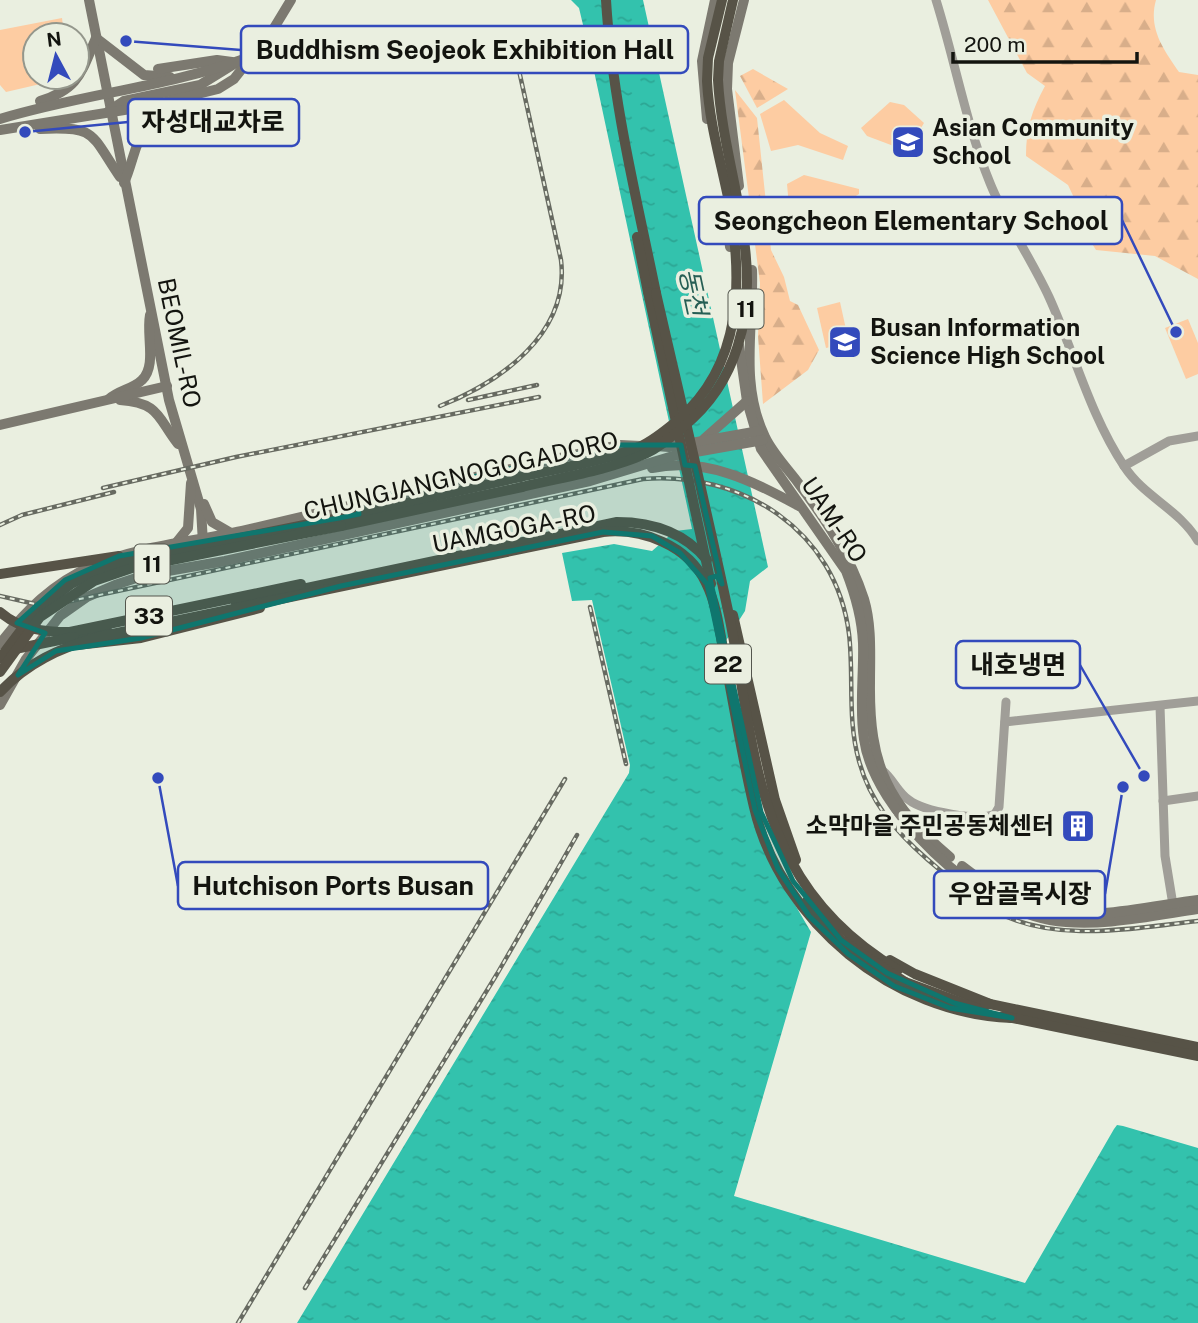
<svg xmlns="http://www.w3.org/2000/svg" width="1198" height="1323" font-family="'Public Sans','Noto Sans KR',sans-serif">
<defs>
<pattern id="forest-firs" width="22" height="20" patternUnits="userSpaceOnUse" patternTransform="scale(1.75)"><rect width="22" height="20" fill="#fdcca2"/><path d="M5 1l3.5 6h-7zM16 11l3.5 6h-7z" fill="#d8ae8a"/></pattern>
<pattern id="water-ripples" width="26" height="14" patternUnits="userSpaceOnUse" patternTransform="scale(1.75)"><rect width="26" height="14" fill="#33c2ad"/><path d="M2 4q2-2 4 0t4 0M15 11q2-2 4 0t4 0" fill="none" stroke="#2ca694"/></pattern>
</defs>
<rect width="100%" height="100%" fill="#eaefe0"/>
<!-- grass -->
<g fill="#fdcca2">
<polygon points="62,18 64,35 35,35 35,77 52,77 49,82 6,92 0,85 0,30"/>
<polygon points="784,100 820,133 848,146 843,160 798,145 771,151 760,114"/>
<polygon points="890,102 904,105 924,123 907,151 867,136 861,128"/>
<polygon points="804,175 859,189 859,194 816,221 814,228 791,229 787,184"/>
<polygon points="840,302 849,343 826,348 817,308"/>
<polygon points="1188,319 1198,343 1198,374 1186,379 1165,328"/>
</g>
<!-- forest -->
<g fill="url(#forest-firs)">
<path d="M988,0h168c-8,28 7,49 23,72l19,3v204l-43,-23 -59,-6 -20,-32v-16l-8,-17 -42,-29c0,-28 6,-46 19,-70l-18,-13z"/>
<polygon points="753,69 788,89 757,108 740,76"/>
<polygon points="735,90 757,118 771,250 784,277 790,301 798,305 819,350 808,370 763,404 758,336 760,283"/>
</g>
<!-- water -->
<polygon fill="url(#water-ripples)" points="571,0 643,0 768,567 750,581 745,611 720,650 771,864 811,932 734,1196 1025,1283 1114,1129 1117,1125 1123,1126 1198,1148 1198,1323 297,1323 629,773 630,765 592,600 572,601 562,553 614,544 652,551 675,531 692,529 594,71 579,8"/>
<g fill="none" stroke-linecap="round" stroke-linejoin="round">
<!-- tertiary -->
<g stroke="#a09e98" stroke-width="9">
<path d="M936,0c19,61 30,124 54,183 16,40 41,75 59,114 25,55 41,118 75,169 20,31 55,43 74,75"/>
<polyline points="1124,466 1169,441 1198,436"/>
<polyline points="1160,706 1165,856 1174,911"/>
<polyline points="1005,722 1198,701"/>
<path d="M883,771c10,8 15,22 26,29 14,11 70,22 86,14l4,-7 7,-105"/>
<polyline points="1163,801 1198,796"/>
</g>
<!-- secondary -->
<g stroke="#7c7970" stroke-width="10">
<polyline points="89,0 169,400 201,509 203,543"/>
<polyline points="96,38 144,75 170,77"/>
<polyline points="158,69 217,60 232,62"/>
<path d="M40,101c39,-12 41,-28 56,-63"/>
<polyline points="109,111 124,101 200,85 234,64"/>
<path d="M0,119c82,-25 167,-32 247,-61"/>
<polyline points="707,119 702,61 715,0"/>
<path d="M40,129c57,-3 50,4 80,48"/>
<polyline points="0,130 149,106 218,89 234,79 274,28 291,0"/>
<path d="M124,183c13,-29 12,-65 50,-78"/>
<polyline points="739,186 727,89 728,63 744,0"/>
<polyline points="726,213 730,247"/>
<path d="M752,270c2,56 -13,113 13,167 8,17 23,32 34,47 27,36 51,72 65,115 8,27 6,56 6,84 -1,82 17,121 80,174"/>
<path d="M739,345l8,56 14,48 85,122c9,23 16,48 17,72 1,32 -4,65 1,96 10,73 114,169 186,181 47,8 101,-4 148,-11"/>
<path d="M109,399c10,-9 24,-10 33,-19 15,-14 4,-44 8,-65"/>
<path d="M120,400c40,3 37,17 58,44"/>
<polyline points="0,425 167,386"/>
<polyline points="704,439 747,401"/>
<polyline points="656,446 669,447 759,431"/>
<path d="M652,468c55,-11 100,13 147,38"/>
<polyline points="204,504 212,522 231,533"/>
<polyline points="176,543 188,528 191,483"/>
<path d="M0,644c25,-33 53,-61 92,-78 47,-20 100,-24 150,-35 126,-30 252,-59 378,-86l21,1"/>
<polyline points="0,705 26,659 60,616 87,597 115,585 145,575 225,561 590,481 673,456 763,440"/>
<path d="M962,866c26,20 53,39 85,46 39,9 110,-7 151,-12"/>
</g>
<!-- trunk -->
<g stroke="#575347" stroke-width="10">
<path d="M606,0c6,99 30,196 50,293"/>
<polyline points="637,237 648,292"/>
<polyline points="412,490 444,489"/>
<polyline points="339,518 520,477"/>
<polyline points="341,526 522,487"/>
<polyline points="0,574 119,556"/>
<path d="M236,603l381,-81c35,0 67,10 90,38"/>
<polyline points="733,615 775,800 796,860"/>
<polyline points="74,637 107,630"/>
<polyline points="77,645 141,638 260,608"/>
<polyline points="890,960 915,974 990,1004"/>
<polyline points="905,982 984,1011"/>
<polyline points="985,1003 1198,1047"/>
<polyline points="1003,1016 1198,1056"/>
</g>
<!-- rail casing -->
<g stroke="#676a61" stroke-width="4.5">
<g id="rail">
<polyline points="468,400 537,385"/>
<path d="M440,406c60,-24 130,-72 121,-146l-51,-230"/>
<polyline points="103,488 236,457 539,397"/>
<polyline points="0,525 22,515 114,492"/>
<path d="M0,596l35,8 36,-3 572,-122c99,-8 193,51 206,155 5,42 -2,85 10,127 11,41 37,71 68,98 21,18 43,38 68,52 60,33 138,17 203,10"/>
<polyline points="590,607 626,764"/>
<polyline points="305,1288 497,974 577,835"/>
<polyline points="238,1323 565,779"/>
</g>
</g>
<!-- rail -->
<use href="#rail" stroke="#eaefe0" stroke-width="2" stroke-dasharray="5" stroke-linecap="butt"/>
<!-- trunk-bridge -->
<g stroke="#575347" stroke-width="10">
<polyline points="648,292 711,584"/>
<path d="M656,293c25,109 51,218 74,327 16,80 22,169 61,241 25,47 62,82 107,109"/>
<path d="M520,477c40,-9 81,-15 119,-30 14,-6 27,-17 39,-27 65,-56 65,-140 51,-218 -8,-40 -20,-80 -22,-121l1,-23 14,-58"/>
<path d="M522,487c41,-10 84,-16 123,-33 15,-7 28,-18 39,-28 54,-44 69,-110 61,-178 -6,-56 -24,-111 -27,-168l1,-19 14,-61"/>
<path d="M0,612c21,18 44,20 70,20l231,-48"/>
<polyline points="15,649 74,637"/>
<polyline points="0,658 34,613 71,584 91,574 131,560 339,518"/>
<polyline points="0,672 40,617 94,581 132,568 341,526"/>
<path d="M0,692c27,-29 60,-44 98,-55l505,-105c39,-4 85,13 103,51 11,22 14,49 18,72 10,51 18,102 30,152 27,116 140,207 258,211"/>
<polyline points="807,901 841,940 905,982"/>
</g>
</g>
<!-- marked area -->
<path fill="#0f766e" fill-opacity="0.2" stroke="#0f766e" stroke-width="5" stroke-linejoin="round" d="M620,445h61l4,20 10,1 27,118 -5,-8 -7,2 51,234 32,69 48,59 46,33 67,30 58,15 -62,-10 -56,-22 -46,-32 -39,-38 -31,-47 -23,-59 -48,-226 -27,-31 -28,-17 -49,-4 -262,54 -200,52 -85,13 -38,24 27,-42 -28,-10 48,-43 54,-24 220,-38 20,-4 -2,-12z"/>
<!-- icons -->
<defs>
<g id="school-square" transform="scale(1.75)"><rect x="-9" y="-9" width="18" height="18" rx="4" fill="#334abc" stroke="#eaefe0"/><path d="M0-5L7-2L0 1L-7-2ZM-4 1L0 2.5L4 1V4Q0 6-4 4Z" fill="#fff"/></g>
<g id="building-square" transform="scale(1.75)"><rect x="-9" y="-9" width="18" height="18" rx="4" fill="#334abc" stroke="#eaefe0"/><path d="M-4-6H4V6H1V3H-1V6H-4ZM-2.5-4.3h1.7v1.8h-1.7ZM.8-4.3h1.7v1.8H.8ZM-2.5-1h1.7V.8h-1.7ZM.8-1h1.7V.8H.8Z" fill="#fff"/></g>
</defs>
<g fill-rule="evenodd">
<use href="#school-square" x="908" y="142"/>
<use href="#school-square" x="845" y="342"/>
<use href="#building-square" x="1078" y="826"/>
</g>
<g text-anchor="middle" stroke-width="7" stroke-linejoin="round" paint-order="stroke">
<!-- shield labels -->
<g fill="#eaefe0" stroke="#54564e" stroke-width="2">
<rect x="728.5" y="289.5" width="35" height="39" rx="5"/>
<rect x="134.5" y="544.5" width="35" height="39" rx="5"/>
<rect x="126" y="596.5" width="46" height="39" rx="5"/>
<rect x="705" y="644.5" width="46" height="39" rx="5"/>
</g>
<g font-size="23" font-weight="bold" fill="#13140f">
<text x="746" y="317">11</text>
<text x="152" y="572">11</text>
<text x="149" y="624">33</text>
<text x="728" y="672">22</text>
</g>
<!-- poi labels -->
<g font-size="24" font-weight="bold" fill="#13140f" stroke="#eaefe0" text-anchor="start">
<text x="932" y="136">Asian Community<tspan x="932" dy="28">School</tspan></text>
<text x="870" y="336">Busan Information<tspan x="870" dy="28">Science High School</tspan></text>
<text x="1054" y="834" text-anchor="end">소막마을 주민공동체센터</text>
</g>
<!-- street labels -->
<g font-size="24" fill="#13140f" stroke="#eaefe0">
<text transform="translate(179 343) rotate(78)" y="8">BEOMIL-RO</text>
<text transform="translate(461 476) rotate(-13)" y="8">CHUNGJANGNOGOGADORO</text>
<text transform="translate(834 520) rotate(56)" y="8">UAM-RO</text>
<text transform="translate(514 529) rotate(-11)" y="8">UAMGOGA-RO</text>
</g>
<!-- water labels -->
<g font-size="26" font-style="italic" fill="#265e54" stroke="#eaefe0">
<text transform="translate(693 292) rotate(78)" y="9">동천</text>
</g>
</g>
<!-- callouts -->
<path fill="none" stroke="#334abc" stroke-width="2.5" d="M126 41L241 50M25 132L128 122M1176 332L1122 220M1144 776L1080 665M158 778L178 886M1123 787L1105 894"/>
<g fill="#334abc" stroke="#eaefe0" stroke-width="2.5">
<circle cx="126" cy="41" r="7"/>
<circle cx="25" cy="132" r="7"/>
<circle cx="1176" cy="332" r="7"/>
<circle cx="1144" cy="776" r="7"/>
<circle cx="158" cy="778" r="7"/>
<circle cx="1123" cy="787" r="7"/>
</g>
<g fill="#eaefe0" stroke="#334abc" stroke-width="2.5">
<rect x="241" y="26" width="447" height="47" rx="7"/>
<rect x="128" y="99" width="171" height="47" rx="7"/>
<rect x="699" y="197" width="423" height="47" rx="7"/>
<rect x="956" y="641" width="124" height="47" rx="7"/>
<rect x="178" y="862" width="310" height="47" rx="7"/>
<rect x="934" y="871" width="171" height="47" rx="7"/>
</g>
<g font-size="26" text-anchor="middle" font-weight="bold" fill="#13140f">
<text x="465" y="59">Buddhism Seojeok Exhibition Hall</text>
<text x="213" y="131">자성대교차로</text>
<text x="911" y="230">Seongcheon Elementary School</text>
<text x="1018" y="674">내호냉면</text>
<text x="333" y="895">Hutchison Ports Busan</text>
<text x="1020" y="903">우암골목시장</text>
</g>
<!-- north arrow -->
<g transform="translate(56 56) rotate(353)"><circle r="33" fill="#eaefe0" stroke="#94978c" stroke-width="2"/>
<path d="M0-5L12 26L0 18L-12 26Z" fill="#334abc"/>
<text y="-10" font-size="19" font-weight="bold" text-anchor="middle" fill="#13140f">N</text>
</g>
<!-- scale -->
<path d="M953 52v10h184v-10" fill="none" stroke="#13140f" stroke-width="3.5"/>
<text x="964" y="52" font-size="21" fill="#13140f" stroke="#eaefe0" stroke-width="5" paint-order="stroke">200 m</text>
</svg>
